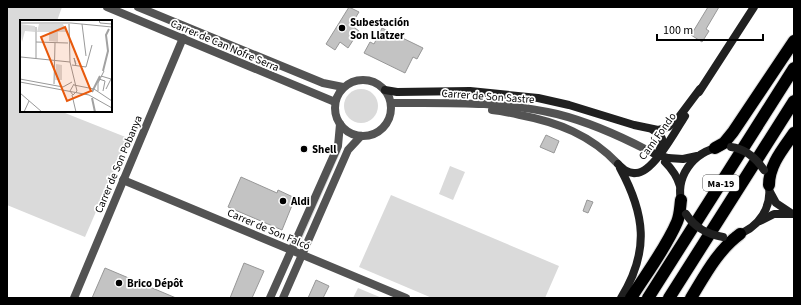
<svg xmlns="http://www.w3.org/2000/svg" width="801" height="305" font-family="'Source Sans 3',sans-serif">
<rect width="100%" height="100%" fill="#fff"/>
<!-- green -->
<g fill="#dadada">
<polygon points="7,7 62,7 57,21 21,21 21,111 60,111 128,138 85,237 7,205"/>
<circle cx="361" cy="106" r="17"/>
<polygon points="339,150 341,151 299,246 296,245"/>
<polygon points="450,166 465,172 453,200 439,194"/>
<polygon points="391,195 559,266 545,298 432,298 359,267"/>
<polygon points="358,288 382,298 353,298"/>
</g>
<!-- building -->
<g fill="#c3c3c3" stroke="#979797">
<polygon points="349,7 359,12 351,25 359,31 348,48 340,42 335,50 326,44"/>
<polygon points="708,7 719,7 706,29 709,31 702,42 691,35"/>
<polygon points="382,28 423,48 417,59 413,57 405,73 364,53 370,42 374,44"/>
<polygon points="546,135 559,141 554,153 540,147"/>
<polygon points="241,177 277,193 278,190 295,198 282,230 228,207"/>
<polygon points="587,200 593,202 588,213 583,211"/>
<polygon points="244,263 264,271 252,298 230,298"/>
<polygon points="105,268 176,298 92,298"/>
<polygon points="316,280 329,286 323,298 308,298"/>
</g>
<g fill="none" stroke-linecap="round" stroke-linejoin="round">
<!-- highway casing -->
<g stroke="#dbdbdb" stroke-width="14">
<g id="highway">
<polyline points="715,148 724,143 733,132 794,41"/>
<path d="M769,185c0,-20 14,-36 25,-52"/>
<path d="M631,298c15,-24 35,-50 46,-76 3,-7 3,-14 4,-22"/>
<polyline points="648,298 794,68"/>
<polyline points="669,298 794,101"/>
<path d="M691,298c14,-23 27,-48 49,-64"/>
</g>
</g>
<!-- street -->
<g stroke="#535353" stroke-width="8">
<polyline points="107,7 335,102"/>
<polyline points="138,7 323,83 343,87"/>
<circle cx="363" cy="108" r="28"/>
<path d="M391,103c55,0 112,-2 166,11 32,8 61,21 90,36"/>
<path d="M492,110c10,1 19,3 28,5 37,7 71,20 98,49"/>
<polyline points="123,180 406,298"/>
<polyline points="74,298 183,38"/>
<polyline points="270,298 338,146 340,124"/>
<polyline points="283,298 348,150 361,136"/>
</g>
<!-- secondary -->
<g stroke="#202020" stroke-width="8">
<polyline points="385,90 397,92 470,91 538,98 569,105 634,125 658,130 668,127 676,121 700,89"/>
<polyline points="699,92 754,7"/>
<path d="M653,130c11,5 11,11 6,21"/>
<polyline points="647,150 655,154"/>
<polyline points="668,158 683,159 697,156"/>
<path d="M665,162c8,8 12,14 15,24"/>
<path d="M618,164c5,5 10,10 18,9 17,0 40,-43 49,-57"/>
<path d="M620,168c25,46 30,83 1,130"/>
<polyline points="770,192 776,203 791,213"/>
<path d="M682,205c-8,-28 11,-53 38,-58"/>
<polyline points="760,221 774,214 794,214"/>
<path d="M736,235c23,-7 38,-29 32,-54"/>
</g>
<!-- highway -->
<use href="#highway" stroke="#000" stroke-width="12"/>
<!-- secondary-bridge -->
<g stroke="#202020" stroke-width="8">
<path d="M731,147c15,2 25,11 33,23"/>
<polyline points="655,154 668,158"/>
<path d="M686,214c9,14 21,20 37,23"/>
</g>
</g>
<!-- markers -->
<g fill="#000" stroke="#fff" stroke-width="1.5">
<circle cx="342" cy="28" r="4"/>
<circle cx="304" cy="149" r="4"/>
<circle cx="283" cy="201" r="4"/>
<circle cx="119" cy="283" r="4"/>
</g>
<g text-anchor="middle" stroke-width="3.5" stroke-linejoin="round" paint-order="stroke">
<!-- shield labels -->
<rect fill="#fff" stroke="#4c4c4c" stroke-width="1" x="703" y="175" width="36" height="16" rx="3"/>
<g font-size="10" font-weight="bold" fill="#000">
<text x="721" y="187">Ma-19</text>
</g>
<!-- poi labels -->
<g font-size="11" font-weight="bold" fill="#000" stroke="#fff" text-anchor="start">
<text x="350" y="26">Subestación<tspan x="350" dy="13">Son Llatzer</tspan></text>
<text x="312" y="153">Shell</text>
<text x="291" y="205">Aldi</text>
<text x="127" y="287">Brico Dépôt</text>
</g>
<!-- street labels -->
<g font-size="11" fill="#000" stroke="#fff">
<text transform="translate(225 45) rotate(23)" y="4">Carrer de Can Nofre Serra</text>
<text transform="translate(488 96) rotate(4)" y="4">Carrer de Son Sastre</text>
<text transform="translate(657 136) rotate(-54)" y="4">Camí Fondo</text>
<text transform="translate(118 164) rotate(-67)" y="4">Carrer de Son Pobanya</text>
<text transform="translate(269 229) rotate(23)" y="4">Carrer de Son Falcó</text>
</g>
</g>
<!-- overview -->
<g transform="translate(20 20)">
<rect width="92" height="92" fill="#fff"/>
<path d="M0,4l15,2v6l-10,-1 -3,11zM19,4h24l4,8h-9v10l-9,-1v-9h-12zM36,44l6,1v15h-7z" fill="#dadada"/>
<path fill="none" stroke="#a1a1a1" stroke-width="2" d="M83,51l5,-20 -2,-16 3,-6M72,72l8,-16M72,78l3,14"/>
<path fill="none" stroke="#999" stroke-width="1" d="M79,0l1,3 12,1M0,3h51l41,4M62,4l4,32M16,22l32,1M1,37l49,5 -1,-38M16,38v-31M50,42l7,29 -4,4 -3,-4 4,-7M56,44l-2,-6 2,8M52,45l14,2 6,-22M81,56l10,3 -5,10M0,59l43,8 9,-5M79,59l6,2 -2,10M0,62l69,13 23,13M34,64l1,-41M54,65l20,4 18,12M78,71v-8l6,-12M0,73l22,19M52,75l4,17M4,92l5,-11"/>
<path fill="#e8590c" fill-opacity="0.15" stroke="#e8590c" stroke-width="2" d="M45,7l26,64 -24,10 -26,-64z"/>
<rect width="92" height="92" fill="none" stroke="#000" stroke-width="2"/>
</g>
<!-- border -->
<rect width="801" height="305" fill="none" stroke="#000000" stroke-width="16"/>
<!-- scale -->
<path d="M657 34v6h106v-6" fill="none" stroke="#000000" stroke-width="2"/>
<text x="663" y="34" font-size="12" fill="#000000" stroke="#ffffff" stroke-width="3" paint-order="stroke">100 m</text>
</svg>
